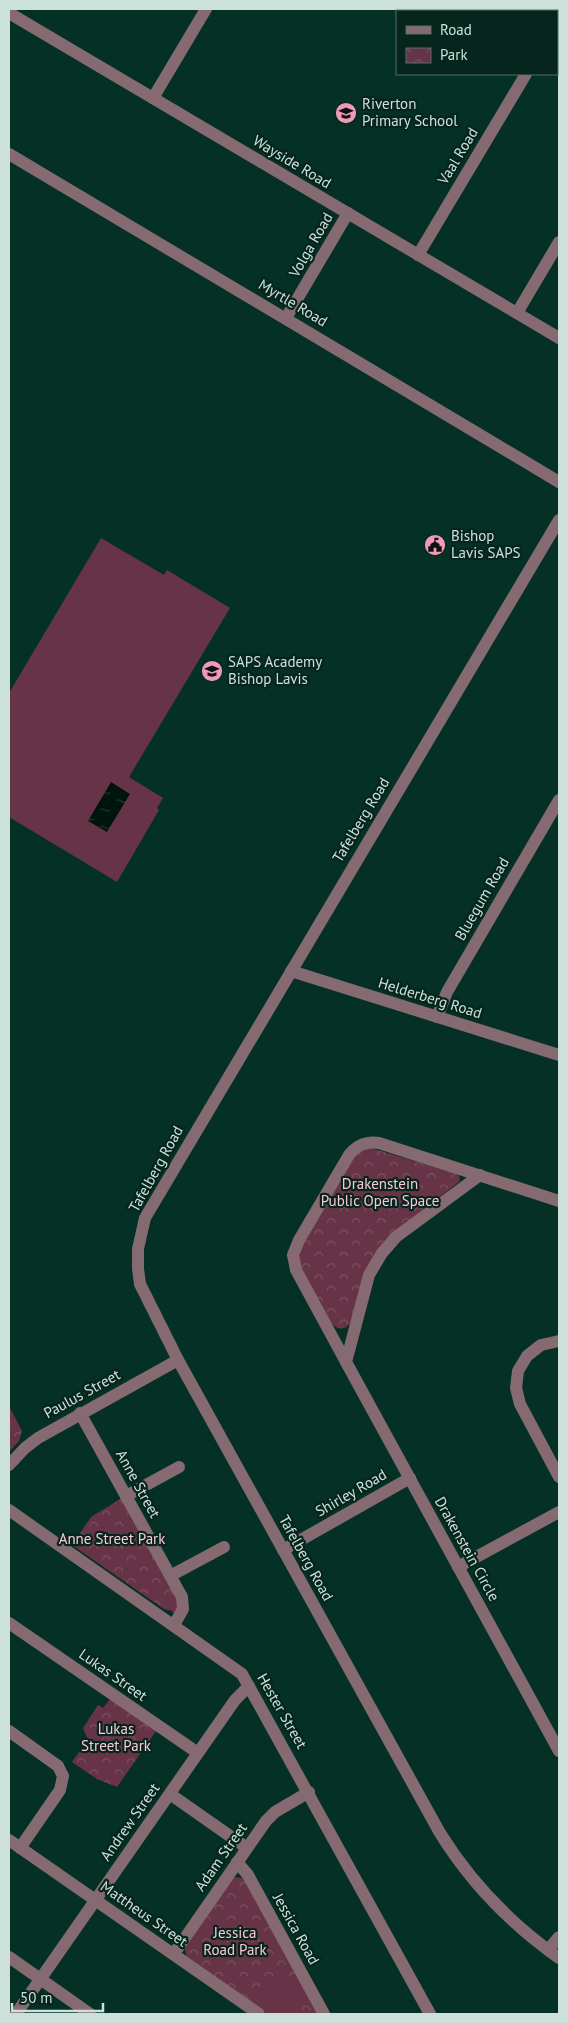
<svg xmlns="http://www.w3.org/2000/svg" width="568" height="2023" font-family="'PT Sans',sans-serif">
<defs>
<pattern id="park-crowns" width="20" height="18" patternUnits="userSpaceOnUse" patternTransform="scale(1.25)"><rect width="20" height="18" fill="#673447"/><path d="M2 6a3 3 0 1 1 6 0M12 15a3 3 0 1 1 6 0" fill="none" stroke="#7c5161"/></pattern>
<pattern id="water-ripples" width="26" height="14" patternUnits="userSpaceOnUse" patternTransform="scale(1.25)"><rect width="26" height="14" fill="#00140e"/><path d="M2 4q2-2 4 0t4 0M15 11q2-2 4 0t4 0" fill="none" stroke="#243630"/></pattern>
</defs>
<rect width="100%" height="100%" fill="#043026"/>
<!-- park -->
<g fill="url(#park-crowns)">
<path d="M371,1148l83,25 5,3 1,5 -73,57 -13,17 -24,69c-6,6 -12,6 -18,0l-32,-58 -1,-6 1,-12 55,-92 7,-6z"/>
<polygon points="9,1406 22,1431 19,1441 9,1452"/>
<polygon points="122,1498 179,1602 176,1611 173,1613 172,1611 164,1609 72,1545 91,1517"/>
<polygon points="110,1699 156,1731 117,1787 97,1779 72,1762 88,1740 83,1728 98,1705 103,1708"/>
<polygon points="235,1877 243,1878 318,2014 268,2014 186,1956 185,1949 232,1879"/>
</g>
<!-- garden -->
<g fill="#673447">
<polygon points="101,538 164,575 167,570 230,608 129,777 163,798 157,808 159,810 117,882 9,817 9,693"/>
<polygon points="269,1974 306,2000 296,2014 281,2014 254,1995"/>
</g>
<!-- water -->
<polygon fill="url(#water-ripples)" points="111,782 130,794 107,832 88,821"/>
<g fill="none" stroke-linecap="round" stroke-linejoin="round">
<!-- minor -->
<g stroke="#856a72" stroke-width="12">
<polyline points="9,13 559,338"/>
<polyline points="557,21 559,17"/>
<polyline points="153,98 206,9"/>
<polyline points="9,154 559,482"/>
<polyline points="418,255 526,74"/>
<polyline points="517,313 559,242"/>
<polyline points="286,318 348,213"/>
<path d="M559,520l-414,698 -7,31v20l2,15 38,76 262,473c31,50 71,91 119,125"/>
<polyline points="291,971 559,1055"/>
<polyline points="437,1017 447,992 559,800"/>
<polyline points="480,1175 396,1237 382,1253 369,1275 346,1362 559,1751"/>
<polyline points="559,1341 541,1345 527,1356 518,1371 516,1388 520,1404 559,1477"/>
<path d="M346,1362l-50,-92 -3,-15 6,-15 50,-85c8,-10 17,-14 30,-12l180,58"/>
<polyline points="80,1413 182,1597 183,1609 174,1625"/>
<polyline points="9,1465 25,1448 38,1438 178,1360"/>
<polyline points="126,1496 179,1467"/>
<polyline points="9,1510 242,1674 430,2014"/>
<polyline points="283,1550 410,1478"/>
<polyline points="458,1567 559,1512"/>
<polyline points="170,1576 224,1547"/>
<polyline points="9,1623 198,1753"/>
<polyline points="9,1731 58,1766 63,1776 60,1790 20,1848"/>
<polyline points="170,1794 247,1848"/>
<polyline points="9,1840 259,2014"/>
<polyline points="237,1862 248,1875 324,2014"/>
<polyline points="548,1950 559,1937"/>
<polyline points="172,1953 178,1948 266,1821 275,1812 309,1792"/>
<polyline points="9,1957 90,2014"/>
<polyline points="16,2014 235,1700 249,1686"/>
</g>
</g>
<!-- icons -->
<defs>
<g id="school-disc" transform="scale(1.125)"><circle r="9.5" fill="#ef9ab7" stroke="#05251d"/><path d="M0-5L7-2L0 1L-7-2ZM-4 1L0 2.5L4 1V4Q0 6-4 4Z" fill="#111"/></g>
<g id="civic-disc" transform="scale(1.125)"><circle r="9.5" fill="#ef9ab7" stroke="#05251d"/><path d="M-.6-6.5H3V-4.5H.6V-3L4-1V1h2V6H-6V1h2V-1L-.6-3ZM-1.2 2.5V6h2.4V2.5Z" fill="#111"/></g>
<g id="university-disc" transform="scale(1.125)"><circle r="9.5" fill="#ef9ab7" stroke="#05251d"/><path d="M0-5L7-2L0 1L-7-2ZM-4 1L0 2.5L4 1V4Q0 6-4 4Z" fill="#111"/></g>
</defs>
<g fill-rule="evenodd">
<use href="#school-disc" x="346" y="113"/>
<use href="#civic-disc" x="435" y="545"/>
<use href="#university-disc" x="212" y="671"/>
</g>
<g text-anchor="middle" stroke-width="4.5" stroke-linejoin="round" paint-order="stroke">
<!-- poi labels -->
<g font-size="15" fill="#cce1da" stroke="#05251d" text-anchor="start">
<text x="362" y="109">Riverton<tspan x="362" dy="17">Primary School</tspan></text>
<text x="451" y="541">Bishop<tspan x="451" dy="17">Lavis SAPS</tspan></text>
<text x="228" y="667">SAPS Academy<tspan x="228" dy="17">Bishop Lavis</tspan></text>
</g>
<!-- street labels -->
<g font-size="15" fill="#cce1da" stroke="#05251d">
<text transform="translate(458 156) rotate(-59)" y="5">Vaal Road</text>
<text transform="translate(292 162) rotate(31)" y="5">Wayside Road</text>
<text transform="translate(311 245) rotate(-60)" y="5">Volga Road</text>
<text transform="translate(293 303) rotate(31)" y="5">Myrtle Road</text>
<text transform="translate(361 820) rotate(-59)" y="5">Tafelberg Road</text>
<text transform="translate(482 899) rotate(-60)" y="5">Bluegum Road</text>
<text transform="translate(430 998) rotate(17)" y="5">Helderberg Road</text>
<text transform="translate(156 1169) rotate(-61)" y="5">Tafelberg Road</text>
<text transform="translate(82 1394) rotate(-29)" y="5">Paulus Street</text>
<text transform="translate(138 1484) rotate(61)" y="5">Anne Street</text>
<text transform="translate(351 1493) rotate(-30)" y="5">Shirley Road</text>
<text transform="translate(467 1549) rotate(61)" y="5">Drakenstein Circle</text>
<text transform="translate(306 1558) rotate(61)" y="5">Tafelberg Road</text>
<text transform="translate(113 1675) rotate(35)" y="5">Lukas Street</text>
<text transform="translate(282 1711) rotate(60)" y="5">Hester Street</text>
<text transform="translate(130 1822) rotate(-55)" y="5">Andrew Street</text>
<text transform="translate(221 1857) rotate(-55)" y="5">Adam Street</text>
<text transform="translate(144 1914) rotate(35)" y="5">Mattheus Street</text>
<text transform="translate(296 1929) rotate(61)" y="5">Jessica Road</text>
</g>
<!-- park labels -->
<g font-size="15" fill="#ffc7d8" stroke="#05251d">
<text x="380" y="1189">Drakenstein<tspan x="380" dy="17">Public Open Space</tspan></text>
<text x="112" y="1544">Anne Street Park</text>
<text x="116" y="1734">Lukas<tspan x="116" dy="17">Street Park</tspan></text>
<text x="235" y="1938">Jessica<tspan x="235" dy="17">Road Park</tspan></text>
</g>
</g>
<!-- border -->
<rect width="568" height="2023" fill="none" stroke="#cce1da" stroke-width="20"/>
<!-- legend -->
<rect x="396" y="10" width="162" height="65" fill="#05251d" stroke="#557069"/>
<rect x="406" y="26" width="25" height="8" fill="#856a72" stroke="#557069"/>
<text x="440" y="35" font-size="15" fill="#cce1da">Road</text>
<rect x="406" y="48" width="25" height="15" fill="url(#park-crowns)" stroke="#557069"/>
<text x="440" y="60" font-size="15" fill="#cce1da">Park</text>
<!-- scale -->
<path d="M12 2003v8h91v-8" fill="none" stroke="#cce1da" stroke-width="2.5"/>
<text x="20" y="2003" font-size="15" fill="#cce1da" stroke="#05251d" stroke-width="4" paint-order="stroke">50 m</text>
</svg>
